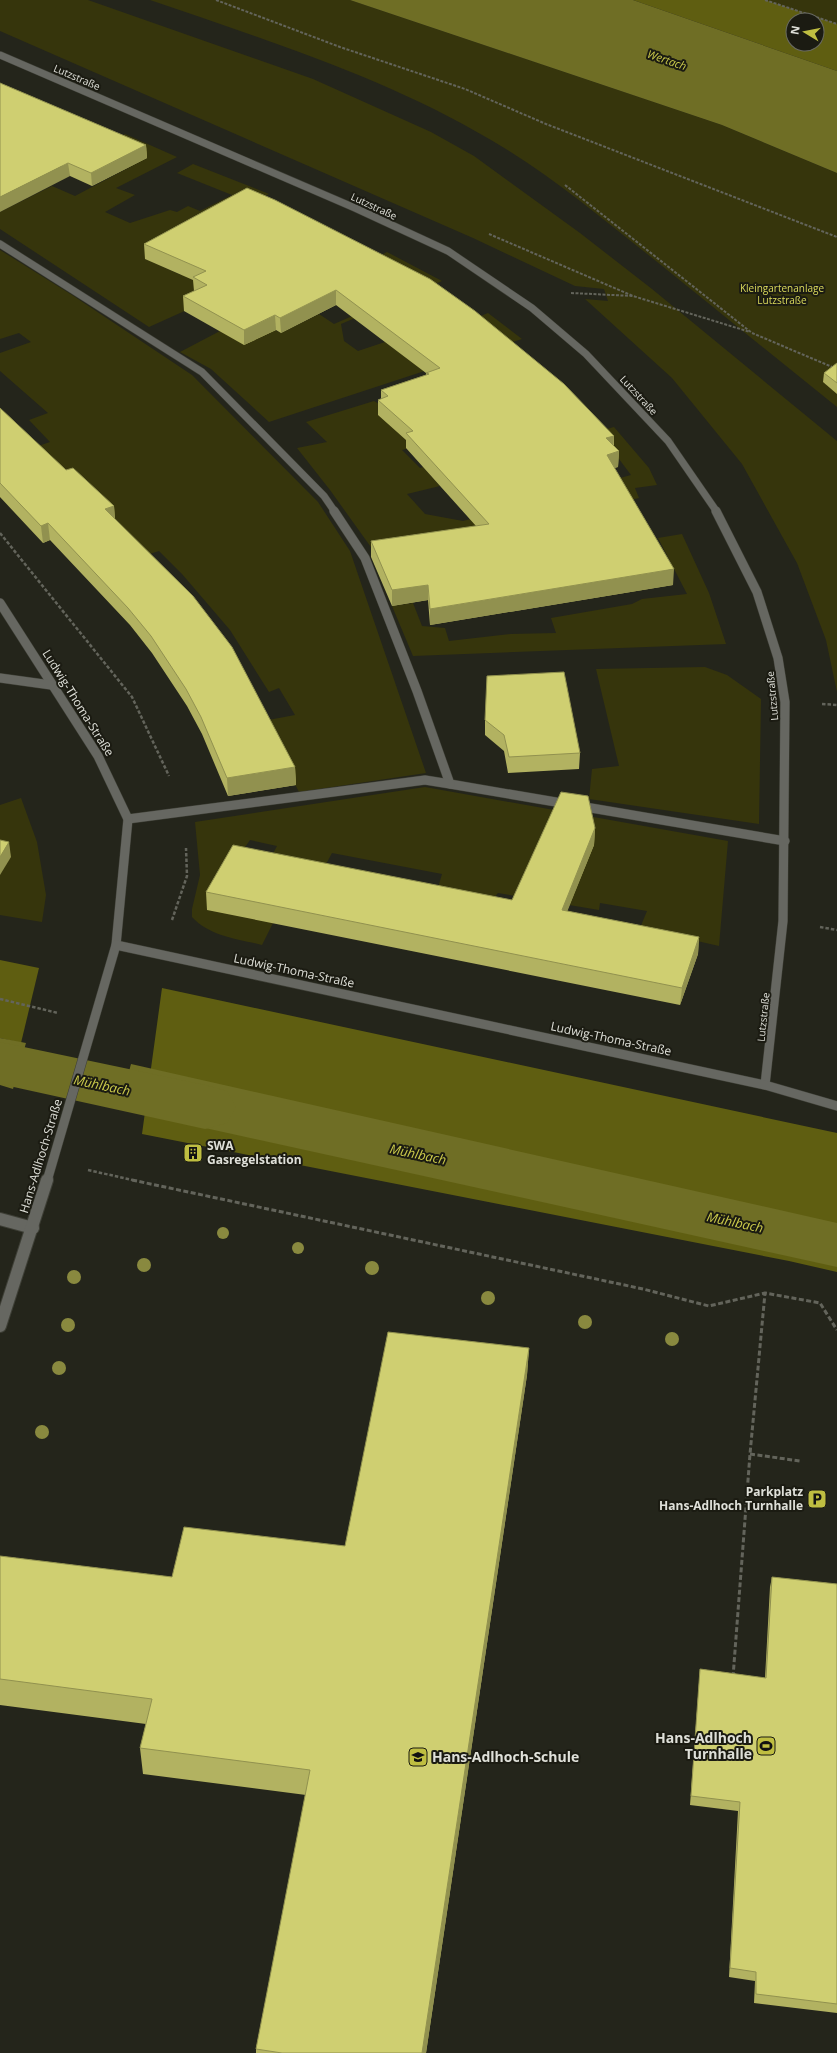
<svg xmlns="http://www.w3.org/2000/svg" width="837" height="2053" font-family="'Open Sans',sans-serif">
<rect width="100%" height="100%" fill="#24251b"/>
<!-- green -->
<g fill="#36350c">
<polygon points="0,0 88,0 313,79 431,132 474,156 580,233 652,289 837,441 837,692 826,640 797,563 742,464 672,378 585,299 608,301 604,289 575,286 473,238 0,31"/>
<path d="M150,0h200l372,125 115,48v234c-62,-50 -124,-100 -186,-150 -52,-41 -103,-84 -160,-117 -106,-63 -225,-100 -341,-140z"/>
<polygon points="765,0 837,0 837,24"/>
<polygon points="125,134 177,157 116,188 135,195 105,212 130,223 170,210 177,212 188,206 200,211 232,195 177,173 193,164 269,194 146,259 181,275 202,263 209,300 149,327 0,229 0,212 52,186 75,196 147,158 109,142"/>
<polygon points="0,250 72,295 192,375 318,502 350,551 426,773 299,792 263,721 295,715 279,688 269,692 230,630 182,574 159,551 137,558 57,478 0,498 0,459 50,442 29,420 48,413 0,371 0,353 31,342 19,333 0,339"/>
<polygon points="387,252 442,281 341,324 344,341 358,351 385,342 396,350 488,313 522,339 269,422 211,369 180,352 220,331 275,330 281,333 319,314 334,324 373,307 368,262"/>
<polygon points="374,401 381,405 474,430 402,450 420,468 423,467 440,486 407,494 425,514 463,521 631,475 613,451 596,432 614,427 649,468 657,485 635,488 639,498 519,526 373,550 330,490 297,448 327,442 306,422"/>
<polygon points="682,534 709,593 726,644 413,656 392,606 413,603 422,626 445,628 449,641 511,634 556,633 551,618 632,604 642,599 687,594 658,538"/>
<polygon points="705,667 727,675 761,699 759,824 589,799 592,769 619,766 596,669"/>
<path d="M425,787l303,54 -9,105 -79,-18 7,-17 -47,-8 -1,7 -101,-17 -7,8 -54,-10 5,-17 -110,-21 -14,26 -53,-10 12,-23 -27,-6 -18,26 41,57 -11,22c-24,-6 -53,-9 -70,-28v-8l8,-34 -5,-53z"/>
<polygon points="21,798 37,842 46,895 42,922 0,915 0,805"/>
</g>
<!-- forest -->
<g fill="#5f5e11" fill-rule="evenodd">
<path d="M633,0h132l72,24v47zM793,20h24v24h-24z"/>
<polygon points="0,960 39,968 21,1043 0,1038"/>
<polygon points="162,988 837,1133 837,1272 789,1261 142,1134"/>
</g>
<!-- water -->
<g fill="#6f6e25">
<polygon points="350,0 633,0 837,71 837,173 722,125"/>
<polygon points="0,1038 26,1043 13,1089 0,1085"/>
<polygon points="131,1064 837,1223 837,1267 119,1109"/>
</g>
<g fill="none" stroke-linecap="round" stroke-linejoin="round">
<!-- canal -->
<polygon fill="#6f6e25" fill-rule="evenodd" points="0,1042 205,1085 227,1091 236,1107 227,1123 205,1129 0,1084"/>
<!-- service-far1 casing -->
<g stroke="#3e3f36" stroke-width="8">
<polyline id="service-far1" points="0,244 202,372 324,496 335,512"/>
</g>
<!-- service casing -->
<g stroke="#3e3f36" stroke-width="10">
<g id="service">
<polyline points="334,511 365,558 417,691 450,784 785,841"/>
<polyline points="128,819 425,780 450,784"/>
</g>
</g>
<!-- minor-far2 casing -->
<g stroke="#3e3f36" stroke-width="8">
<polyline id="minor-far2" points="0,55 355,208 448,251 532,308 586,354 668,441 717,512"/>
</g>
<!-- minor-far1 casing -->
<g stroke="#3e3f36" stroke-width="10">
<g id="minor-far1">
<polyline points="716,511 757,592 778,658 785,702 783,921 765,1085"/>
<polyline points="0,603 98,756 128,819 116,945 47,1181"/>
<polyline points="0,678 51,685"/>
<polyline points="116,945 765,1085 837,1106"/>
</g>
</g>
<!-- minor casing -->
<g stroke="#3e3f36" stroke-width="14">
<g id="minor">
<polyline points="0,1219 33,1228"/>
<polyline points="0,1326 47,1180"/>
</g>
</g>
<!-- path-far2 -->
<g stroke="#63645b" stroke-width="2" stroke-dasharray="3 1.5" stroke-linecap="butt">
<polyline points="216,0 340,47 465,89 546,124 837,237"/>
<polyline points="765,0 837,24"/>
<polyline points="565,185 752,333 837,369"/>
<polyline points="489,234 633,296"/>
<polyline points="571,293 633,296 750,332"/>
</g>
<!-- path-far1 -->
<g stroke="#63645b" stroke-width="2.5" stroke-dasharray="3.5 2" stroke-linecap="butt">
<polyline points="0,533 132,697 169,776"/>
<polyline points="822,704 837,705"/>
<polyline points="172,920 187,876 186,848"/>
<polyline points="820,927 837,930"/>
<polyline points="0,999 58,1013"/>
<polyline points="88,1170 137,1181"/>
</g>
<!-- path -->
<g stroke="#63645b" stroke-width="3" stroke-dasharray="5 2.5" stroke-linecap="butt">
<polyline points="132,1180 643,1289 709,1306 765,1293 820,1303 837,1330"/>
<polyline points="750,1454 800,1461"/>
<polyline points="733,1677 750,1454 765,1293"/>
</g>
<!-- service-far1 -->
<use href="#service-far1" stroke="#666761" stroke-width="7"/>
<!-- service -->
<use href="#service" stroke="#666761" stroke-width="9"/>
<!-- minor-far2 -->
<use href="#minor-far2" stroke="#666761" stroke-width="7"/>
<!-- minor-far1 -->
<use href="#minor-far1" stroke="#666761" stroke-width="9"/>
<!-- minor -->
<use href="#minor" stroke="#666761" stroke-width="12"/>
</g>
<!-- trees -->
<g fill="#89893f">
<circle cx="223" cy="1233" r="6"/>
<circle cx="298" cy="1248" r="6"/>
<circle cx="144" cy="1265" r="7"/>
<circle cx="372" cy="1268" r="7"/>
<circle cx="74" cy="1277" r="7"/>
<circle cx="488" cy="1298" r="7"/>
<circle cx="585" cy="1322" r="7"/>
<circle cx="68" cy="1325" r="7"/>
<circle cx="672" cy="1339" r="7"/>
<circle cx="59" cy="1368" r="7"/>
<circle cx="42" cy="1432" r="7"/>
</g>
<!-- wall -->
<g fill="#b2b261">
<polygon points="0,83 146,145 147,158 92,186 70,176"/>
<polygon points="247,188 614,436 614,446 619,451 618,467 614,468 673,585 430,625 428,600 392,606 371,557 371,541 476,526 406,448 406,440 378,415 378,400 381,399 381,390 426,375 426,373 336,305 281,333 276,330 244,345 184,311 183,296 194,291 193,280 145,259 144,244"/>
<polygon points="837,363 837,394 823,382 824,373"/>
<polygon points="0,408 66,470 114,506 115,519 295,767 296,785 228,796 202,734 187,706 152,653 130,625 50,540 43,543 0,497"/>
<polygon points="485,720 580,753 579,769 508,773 504,751 485,735"/>
<polygon points="595,828 594,845 567,911 699,937 698,954 680,1005 207,910 206,892 512,900"/>
<polygon points="529,1348 527,1375 426,2053 256,2053 256,2049 306,1795 143,1774 140,1748 146,1724 0,1705 0,1556 172,1577 345,1546"/>
<polygon points="772,1577 837,1584 837,2013 754,2003 755,1981 729,1977 738,1811 690,1805 700,1669 765,1678 770,1587"/>
</g>
<!-- shaded-wall -->
<g fill="#91914f">
<polygon points="146,145 147,158 92,186 91,173"/>
<polygon points="68,163 70,176 0,212 0,197"/>
<polygon points="336,290 336,305 281,333 280,318"/>
<polygon points="275,315 276,330 244,345 244,330"/>
<polygon points="614,436 613,451 606,438"/>
<polygon points="619,451 618,467 606,470 607,455"/>
<polygon points="114,506 115,523 105,509"/>
<polygon points="48,523 50,540 43,543 41,526"/>
<polygon points="674,569 673,585 430,625 430,609"/>
<polygon points="428,585 428,600 392,606 392,590"/>
<polygon points="295,767 296,785 228,796 227,778"/>
<polygon points="595,828 594,845 561,927 562,910"/>
<polygon points="9,842 11,857 0,875 0,857"/>
<polygon points="699,937 698,954 680,1005 682,988"/>
<polygon points="529,1348 527,1375 426,2053 422,2053"/>
</g>
<!-- building -->
<g fill="#cfcf71" stroke="#91914f">
<polygon points="0,83 146,145 91,173 68,163 0,197"/>
<polygon points="247,188 275,200 430,279 475,311 564,384 614,436 606,438 619,451 607,455 674,569 430,609 428,585 392,590 371,541 489,524 406,433 413,431 378,400 388,396 381,390 429,374 426,373 440,368 336,290 280,318 275,315 244,330 183,296 207,285 193,277 206,271 144,244"/>
<polygon points="837,363 837,383 824,373"/>
<polygon points="0,408 66,470 73,468 114,506 105,509 193,596 232,647 295,767 227,778 201,717 186,689 151,636 128,608 48,523 41,526 0,483"/>
<polygon points="564,672 580,753 509,757 504,735 485,720 487,676"/>
<polygon points="561,792 588,796 595,828 562,910 699,937 682,988 206,892 233,845 512,900"/>
<polygon points="0,840 9,842 0,857"/>
<polygon points="388,1332 529,1348 422,2053 282,2053 256,2049 310,1770 140,1748 152,1699 0,1679 0,1556 172,1577 184,1527 345,1546"/>
<polygon points="772,1577 837,1584 837,2004 756,1994 756,1972 730,1968 740,1802 691,1796 700,1669 766,1678"/>
</g>
<!-- icons -->
<defs>
<g id="building-square" transform="scale(1)"><rect x="-9" y="-9" width="18" height="18" rx="4" fill="#bfbe41" stroke="#1b1b12"/><path d="M-4-6H4V6H1V3H-1V6H-4ZM-2.5-4.3h1.7v1.8h-1.7ZM.8-4.3h1.7v1.8H.8ZM-2.5-1h1.7V.8h-1.7ZM.8-1h1.7V.8H.8Z" fill="#111"/></g>
<g id="parking-square" transform="scale(1)"><rect x="-9" y="-9" width="18" height="18" rx="4" fill="#bfbe41" stroke="#1b1b12"/><path d="M-3.5-5.5H1a3.5 3.5 0 0 1 0 7H-1V5.5H-3.5ZM-1-3.4V-.6H.8a1.4 1.4 0 0 0 0-2.8Z" fill="#111"/></g>
<g id="stadium-square" transform="scale(1)"><rect x="-9" y="-9" width="18" height="18" rx="4" fill="#bfbe41" stroke="#1b1b12"/><path d="M0-5a6.5 5 0 1 0 0 10a6.5 5 0 1 0 0-10ZM-3.5-1.8h7v3.6h-7Z" fill="#111"/></g>
<g id="school-square" transform="scale(1)"><rect x="-9" y="-9" width="18" height="18" rx="4" fill="#bfbe41" stroke="#1b1b12"/><path d="M0-5L7-2L0 1L-7-2ZM-4 1L0 2.5L4 1V4Q0 6-4 4Z" fill="#111"/></g>
</defs>
<g fill-rule="evenodd">
<use href="#building-square" x="193" y="1153"/>
<use href="#parking-square" x="817" y="1499"/>
<use href="#stadium-square" x="766" y="1746"/>
<use href="#school-square" x="418" y="1757"/>
</g>
<g text-anchor="middle" stroke-width="4" stroke-linejoin="round" paint-order="stroke">
<!-- far-street labels -->
<g font-size="10" fill="#dfe0d9" stroke="#1b1b12">
<text transform="translate(77 77) rotate(23)" y="4">Lutzstraße</text>
<text transform="translate(374 206) rotate(25)" y="4">Lutzstraße</text>
<text transform="translate(639 395) rotate(47)" y="4">Lutzstraße</text>
<text transform="translate(772 696) rotate(-95)" y="4">Lutzstraße</text>
<text transform="translate(763 1017) rotate(-84)" y="4">Lutzstraße</text>
</g>
<!-- far-park labels -->
<g font-size="10" fill="#dbda5c" stroke="#1b1b12">
<text x="782" y="292">Kleingartenanlage<tspan x="782" dy="12">Lutzstraße</tspan></text>
</g>
<!-- far-water labels -->
<g font-size="11" font-style="italic" fill="#cccb4b" stroke="#1b1b12">
<text transform="translate(667 60) rotate(19)" y="4">Wertach</text>
</g>
<!-- street labels -->
<g font-size="12" fill="#dfe0d9" stroke="#1b1b12">
<text transform="translate(78 703) rotate(58)" y="4">Ludwig-Thoma-Straße</text>
<text transform="translate(294 971) rotate(12)" y="4">Ludwig-Thoma-Straße</text>
<text transform="translate(611 1039) rotate(12)" y="4">Ludwig-Thoma-Straße</text>
<text transform="translate(41 1156) rotate(-73)" y="4">Hans-Adlhoch-Straße</text>
</g>
<!-- poi labels -->
<g font-size="12" font-weight="bold" fill="#dfe0d9" stroke="#1b1b12" text-anchor="start">
<text x="207" y="1150">SWA<tspan x="207" dy="14">Gasregelstation</tspan></text>
<text x="803" y="1496" text-anchor="end">Parkplatz<tspan x="803" dy="14">Hans-Adlhoch Turnhalle</tspan></text>
</g>
<!-- water labels -->
<g font-size="13" font-style="italic" fill="#cccb4b" stroke="#1b1b12">
<text transform="translate(102 1085) rotate(12)" y="5">Mühlbach</text>
<text transform="translate(418 1154) rotate(12)" y="5">Mühlbach</text>
<text transform="translate(735 1222) rotate(12)" y="5">Mühlbach</text>
</g>
<!-- near-poi labels -->
<g font-size="14" font-weight="bold" fill="#dfe0d9" stroke="#1b1b12" text-anchor="end">
<text x="752" y="1743">Hans-Adlhoch<tspan x="752" dy="16">Turnhalle</tspan></text>
<text x="432" y="1762" text-anchor="start">Hans-Adlhoch-Schule</text>
</g>
</g>
<!-- north arrow -->
<g transform="translate(805 32) rotate(280)"><circle r="19" fill="#1b1b12" stroke="#696a62"/>
<path d="M0-3L7 15L0 10L-7 15Z" fill="#bfbe41"/>
<text y="-6" font-size="11" font-weight="bold" text-anchor="middle" fill="#dfe0d9">N</text>
</g>
</svg>
